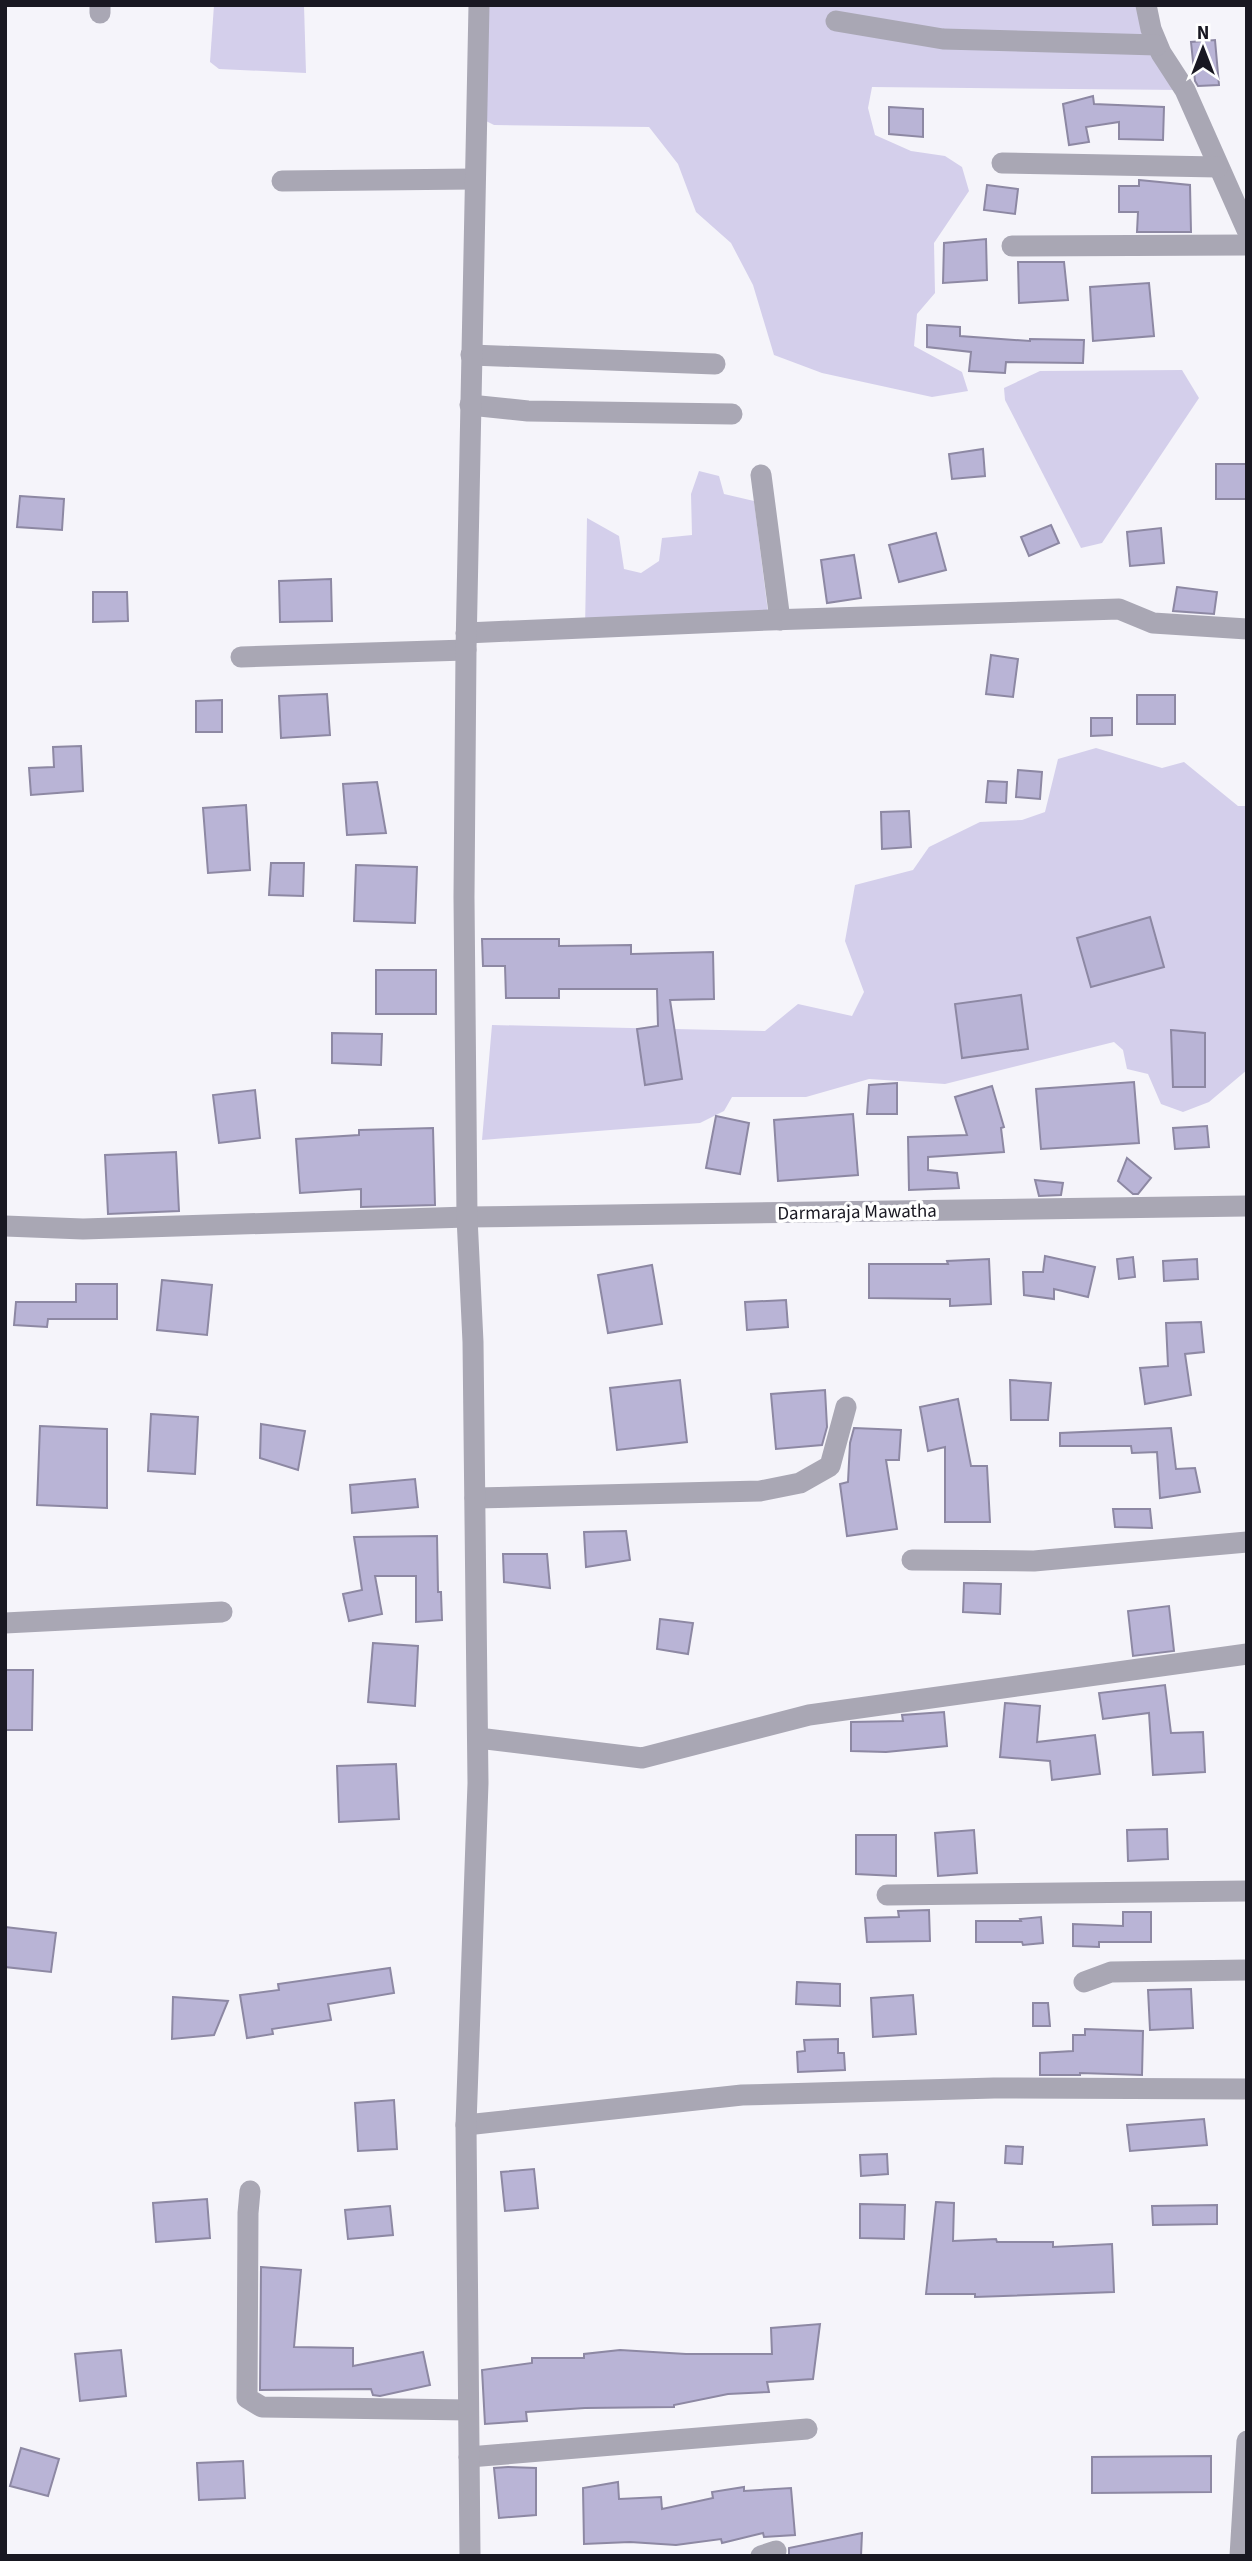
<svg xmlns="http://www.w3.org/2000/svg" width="1252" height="2561" font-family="'Source Sans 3',sans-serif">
<rect width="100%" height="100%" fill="#f5f4fa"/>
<!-- green -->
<g fill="#d4cfeb">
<polygon points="214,5 304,5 306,73 219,69 210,62"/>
<polygon points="476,5 1146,5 1185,90 872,87 868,108 875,135 911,151 945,156 962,167 969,191 934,243 935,293 917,314 914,346 962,372 968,391 932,397 822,373 774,355 753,285 731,243 696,212 678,164 649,127 494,125 476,116"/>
<polygon points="1182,370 1199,398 1102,543 1081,548 1005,400 1004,388 1040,371"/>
<polygon points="699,471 719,476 724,494 754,501 769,620 585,629 587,518 619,536 624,569 641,573 659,561 662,538 692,535 691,494"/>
<polygon points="1096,748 1162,768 1184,762 1238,806 1247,806 1247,1070 1209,1102 1183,1112 1161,1104 1148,1074 1127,1069 1123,1050 1114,1042 945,1084 869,1079 806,1097 732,1097 724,1111 700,1123 482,1140 492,1025 765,1031 798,1004 852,1016 864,992 845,941 855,885 913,870 929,847 980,822 1022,820 1045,812 1058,759"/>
</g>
<!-- building -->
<g fill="#b9b4d6" stroke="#8d88a3" stroke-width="2">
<polygon points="1215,40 1219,85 1198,86 1195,81 1191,42"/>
<polygon points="1093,96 1094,104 1164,107 1163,140 1119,139 1119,122 1086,127 1089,142 1069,145 1063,104"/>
<polygon points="889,107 923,109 923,137 889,134"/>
<polygon points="1139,180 1190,185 1191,232 1137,232 1138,212 1119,212 1119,186 1139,186"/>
<polygon points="987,185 1018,189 1015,214 984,210"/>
<polygon points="986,239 987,280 943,283 944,243"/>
<polygon points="1018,262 1064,262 1068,300 1019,303"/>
<polygon points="1149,283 1154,336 1093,341 1090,287"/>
<polygon points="927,325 960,327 960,336 1030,341 1030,339 1084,340 1083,363 1006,362 1005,373 969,371 971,352 927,347"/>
<polygon points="983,449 985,476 952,479 949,454"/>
<rect x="1216" y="464" width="31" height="35"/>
<polygon points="20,496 64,499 62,530 17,527"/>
<polygon points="1051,525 1059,543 1029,556 1021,537"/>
<polygon points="1161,528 1164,563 1130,566 1127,532"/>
<polygon points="936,533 946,570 899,582 889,545"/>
<polygon points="854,555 861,598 827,603 821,560"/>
<polygon points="331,579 332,621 280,622 279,581"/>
<polygon points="1177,587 1217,592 1214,614 1173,611"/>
<polygon points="93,592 127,592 128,621 93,622"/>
<polygon points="991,655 1018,659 1013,697 986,694"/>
<polygon points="327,694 330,735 281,738 279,696"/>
<rect x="1137" y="695" width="38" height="29"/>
<polygon points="222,700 222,732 196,732 196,701"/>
<polygon points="1091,718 1112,718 1112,735 1091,736"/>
<polygon points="81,746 83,791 31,795 29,768 54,767 53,747"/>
<polygon points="1018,770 1042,772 1040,799 1016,797"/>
<polygon points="988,781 1007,782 1006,803 986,802"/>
<polygon points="377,782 386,833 347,835 343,784"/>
<polygon points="246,805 250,870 208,873 203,808"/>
<polygon points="909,811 911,847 882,849 881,812"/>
<polygon points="271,863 304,863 303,896 269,895"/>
<polygon points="356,865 417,867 415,923 354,921"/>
<polygon points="1150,917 1164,967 1091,987 1077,938"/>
<polygon points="482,939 559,939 559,946 631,945 631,954 713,952 714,999 670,1000 682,1079 645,1085 637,1029 658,1026 657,989 559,989 559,998 506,998 505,966 483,966"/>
<rect x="376" y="970" width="60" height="44"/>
<polygon points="1021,995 1028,1049 962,1058 955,1004"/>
<polygon points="1171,1030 1205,1033 1205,1087 1173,1087"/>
<polygon points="332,1033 382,1034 381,1065 332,1063"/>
<polygon points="1134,1082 1139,1143 1041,1149 1036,1089"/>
<polygon points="897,1083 897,1114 867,1114 869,1085"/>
<polygon points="992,1086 1004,1127 1001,1128 1004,1152 928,1157 928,1170 957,1173 959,1188 909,1190 908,1137 967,1135 955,1097"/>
<polygon points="255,1090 260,1138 219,1143 213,1095"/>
<polygon points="853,1114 858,1175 778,1181 774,1120"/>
<polygon points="716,1116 749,1123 740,1174 706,1168"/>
<polygon points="1207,1126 1209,1147 1175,1149 1173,1128"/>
<polygon points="433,1128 435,1205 361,1207 361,1189 300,1193 296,1139 359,1135 359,1130"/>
<polygon points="176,1152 179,1211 108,1214 105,1155"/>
<polygon points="1127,1158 1151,1178 1138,1194 1133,1194 1118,1181"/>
<polygon points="1035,1180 1063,1183 1061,1195 1039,1196"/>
<polygon points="1045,1256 1095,1267 1088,1297 1054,1289 1054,1299 1024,1295 1023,1272 1043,1272"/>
<polygon points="1133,1257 1135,1277 1119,1279 1117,1259"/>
<polygon points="989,1259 991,1304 950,1306 950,1299 869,1298 869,1264 948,1264 947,1261"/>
<polygon points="1197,1259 1198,1279 1164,1281 1163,1261"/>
<polygon points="652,1265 662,1324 608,1333 598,1275"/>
<polygon points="162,1280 212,1285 207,1335 157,1330"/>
<polygon points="76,1284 117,1284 117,1319 48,1319 47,1327 14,1325 16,1302 76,1302"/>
<polygon points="786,1300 788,1327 747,1330 745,1302"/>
<polygon points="1201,1322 1204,1352 1185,1354 1191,1395 1145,1404 1140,1368 1168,1366 1166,1323"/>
<polygon points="680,1380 687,1442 617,1450 610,1388"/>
<polygon points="1010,1380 1051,1383 1048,1420 1011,1420"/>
<polygon points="825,1390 827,1427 822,1445 776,1449 771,1394"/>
<polygon points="958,1399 971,1466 987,1466 990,1522 945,1522 945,1447 928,1451 920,1407"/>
<polygon points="151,1414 198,1417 195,1474 148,1471"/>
<polygon points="261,1424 305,1431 298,1470 260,1458"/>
<polygon points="40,1426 107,1429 107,1508 37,1505"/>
<polygon points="854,1428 901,1430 899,1460 886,1460 897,1529 847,1536 840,1484 848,1482 850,1443"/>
<polygon points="1171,1428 1176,1469 1195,1468 1200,1492 1160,1498 1157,1452 1132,1453 1131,1446 1060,1446 1060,1433"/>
<polygon points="415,1479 418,1507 352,1513 350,1485"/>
<polygon points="1113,1509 1150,1509 1152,1528 1115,1527"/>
<polygon points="626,1531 630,1560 586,1567 584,1532"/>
<polygon points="437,1536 438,1592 441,1592 442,1620 416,1622 416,1576 375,1576 382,1614 349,1621 343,1594 362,1590 354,1537"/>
<polygon points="503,1554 547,1554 550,1588 504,1582"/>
<polygon points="964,1583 1001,1584 1000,1614 963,1612"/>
<polygon points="1169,1606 1174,1651 1133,1656 1128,1611"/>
<polygon points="660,1619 693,1623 688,1654 657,1649"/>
<polygon points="373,1643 418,1646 415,1706 368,1702"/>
<polygon points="5,1670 33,1670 32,1730 5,1730"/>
<polygon points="1165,1685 1171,1733 1203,1732 1205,1772 1153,1775 1149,1713 1103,1719 1099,1693"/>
<polygon points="1005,1703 1040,1706 1037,1742 1095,1735 1100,1774 1052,1780 1050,1761 1000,1757"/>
<polygon points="944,1712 947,1746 886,1752 851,1751 851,1722 903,1721 902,1715"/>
<polygon points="396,1764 399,1819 339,1822 337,1766"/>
<polygon points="1167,1829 1168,1859 1128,1861 1127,1830"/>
<polygon points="974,1830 977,1873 938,1876 935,1833"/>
<polygon points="856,1835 896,1835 896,1876 856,1874"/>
<polygon points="929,1910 930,1941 867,1942 865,1918 899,1917 898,1911"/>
<polygon points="1123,1912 1151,1912 1151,1942 1099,1942 1099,1947 1073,1946 1073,1924 1123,1926"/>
<polygon points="1041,1917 1043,1943 1023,1945 1022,1942 976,1942 976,1921 1021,1921 1020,1919"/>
<polygon points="5,1927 56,1933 51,1972 5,1967"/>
<polygon points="390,1968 394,1993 328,2004 331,2020 272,2029 273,2034 247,2038 240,1995 279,1990 278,1984"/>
<polygon points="797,1982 840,1984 840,2006 796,2004"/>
<polygon points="1191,1989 1193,2028 1150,2030 1148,1990"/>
<polygon points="913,1995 916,2034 873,2037 871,1998"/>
<polygon points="173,1997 228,2001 214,2035 172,2039"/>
<polygon points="1033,2003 1048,2003 1050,2026 1033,2026"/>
<polygon points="1085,2029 1143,2031 1142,2075 1080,2073 1080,2075 1040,2075 1040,2053 1073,2051 1073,2035 1085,2035"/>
<polygon points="838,2039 838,2053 844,2053 845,2070 798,2072 797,2052 805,2051 804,2040"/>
<polygon points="394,2100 397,2149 358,2151 355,2103"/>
<polygon points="1204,2119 1207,2145 1130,2151 1127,2125"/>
<polygon points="1006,2146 1023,2147 1022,2164 1005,2163"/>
<polygon points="887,2154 888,2174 861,2176 860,2155"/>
<polygon points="534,2169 538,2208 505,2211 501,2172"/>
<polygon points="207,2199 210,2238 156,2242 153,2203"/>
<polygon points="936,2202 954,2203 953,2241 996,2239 997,2242 1053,2242 1053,2247 1112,2244 1114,2292 975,2297 975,2294 926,2294"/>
<polygon points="860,2204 905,2205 904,2239 860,2238"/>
<polygon points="1217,2205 1217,2224 1153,2225 1152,2206"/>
<polygon points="390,2206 393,2235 348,2239 345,2210"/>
<polygon points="261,2267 301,2270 294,2347 353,2348 353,2366 423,2352 430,2385 380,2396 373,2395 371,2389 260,2390"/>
<polygon points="820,2324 813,2379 767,2382 769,2392 728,2394 674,2405 674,2407 585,2408 526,2412 527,2421 485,2424 482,2370 532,2363 532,2358 584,2358 584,2354 620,2350 686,2354 772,2354 771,2328"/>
<polygon points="121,2350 126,2396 80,2401 75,2354"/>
<polygon points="21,2448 59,2459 48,2496 10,2486"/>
<polygon points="1211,2456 1211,2492 1092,2493 1092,2457"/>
<polygon points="243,2461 245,2498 199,2500 197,2463"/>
<polygon points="508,2467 536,2468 536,2515 499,2518 494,2468"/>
<polygon points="618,2482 619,2499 661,2497 662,2509 713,2498 712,2492 744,2487 744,2491 791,2488 795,2535 764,2537 763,2533 722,2543 721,2539 676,2545 630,2542 584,2544 583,2488"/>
<polygon points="862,2533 861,2556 789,2556 789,2548"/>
</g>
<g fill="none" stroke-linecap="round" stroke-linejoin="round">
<!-- street -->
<g stroke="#a9a7b4" stroke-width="21">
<polyline points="1146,5 1151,29 1161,53 1185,90 1247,230"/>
<polyline points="100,13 100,5"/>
<polyline points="836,21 943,39 1157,45"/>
<polyline points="1002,163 1218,167"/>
<polyline points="282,181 474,179"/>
<polyline points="1012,246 1247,245"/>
<polyline points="471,355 715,364"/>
<polyline points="470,405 528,411 732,414"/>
<polyline points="761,475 780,620"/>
<polyline points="466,633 769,620 1119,609 1153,623 1247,629"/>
<polyline points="241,657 466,650"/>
<polyline points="5,1226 83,1229 467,1217 1247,1206"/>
<polyline points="475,1498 760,1491 800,1483 830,1466 846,1407"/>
<polyline points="912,1560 1034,1561 1247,1542"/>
<polyline points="5,1623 222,1612"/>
<polyline points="478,1738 642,1758 809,1715 1247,1654"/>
<polyline points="887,1895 1247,1891"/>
<polyline points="1084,1982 1111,1972 1247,1970"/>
<polyline points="466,2125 742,2095 994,2088 1247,2089"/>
<polyline points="250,2191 248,2213 247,2398 262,2407 468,2410"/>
<polyline points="469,2457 807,2429"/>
<polyline points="470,2556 466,2125 478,1783 473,1342 467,1217 464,897 466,650 479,5"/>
<polyline points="761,2556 776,2551"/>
<polyline points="1240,2556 1247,2441"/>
</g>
</g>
<g text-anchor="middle" stroke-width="7" stroke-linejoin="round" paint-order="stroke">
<!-- street labels -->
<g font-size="19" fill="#191822" stroke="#fff">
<text transform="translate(857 1211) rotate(-1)" y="7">Darmaraja Mawatha</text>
</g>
</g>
<!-- border -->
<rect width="1252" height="2561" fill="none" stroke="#191822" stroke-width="14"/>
<!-- north arrow -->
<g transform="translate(1203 49)" stroke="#ffffff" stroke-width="5" paint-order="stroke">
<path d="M0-5L12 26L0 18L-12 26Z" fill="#191822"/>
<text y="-10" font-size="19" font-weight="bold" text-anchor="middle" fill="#191822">N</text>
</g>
</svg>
